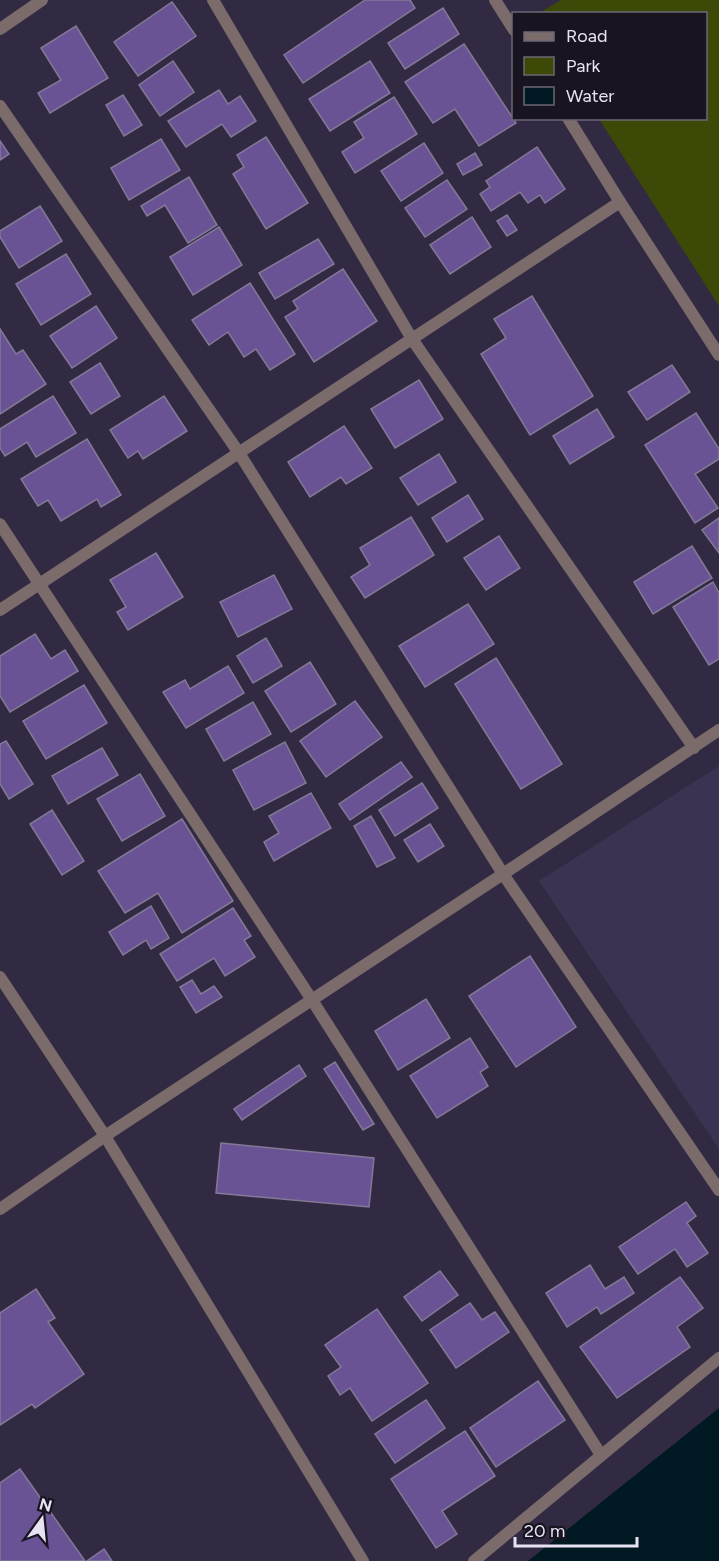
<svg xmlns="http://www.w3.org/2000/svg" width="719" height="1561" font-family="Figtree,sans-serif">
<rect width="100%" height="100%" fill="#322a43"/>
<!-- built -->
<polygon fill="#3c3251" points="719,766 719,1149 539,881"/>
<!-- green -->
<polygon fill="#3c4907" points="561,0 719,0 719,306 599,119 706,118 706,14 539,13"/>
<!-- water -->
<polygon fill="#001923" points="719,1408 719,1561 528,1561"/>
<!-- building -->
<g fill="#6a5394" stroke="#827997" stroke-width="1.5">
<polygon points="365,0 410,0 415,8 303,83 284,55"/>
<polygon points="172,2 196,36 138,76 114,42"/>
<polygon points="443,8 459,34 405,69 388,43"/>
<polygon points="76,26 108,78 50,113 38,93 61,80 41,48"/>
<polygon points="464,44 516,123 479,146 455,109 433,123 405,82"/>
<polygon points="173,61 194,92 160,116 139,85"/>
<polygon points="370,61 390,93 330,131 309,99"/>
<polygon points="219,90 228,104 240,96 256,121 231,137 222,124 186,147 168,121"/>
<polygon points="123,95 142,125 124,136 106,105"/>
<polygon points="394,97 417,134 355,173 342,152 364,138 354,122"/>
<polygon points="266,137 308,203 266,229 233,174 244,167 237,155"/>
<polygon points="161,139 180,170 129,200 111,168"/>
<polygon points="0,141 9,154 0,160"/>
<polygon points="424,143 443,173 401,201 381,171"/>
<polygon points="537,147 565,189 545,203 540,195 528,203 520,192 491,211 480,194 490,187 486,181"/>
<polygon points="475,153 482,165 463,175 457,164"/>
<polygon points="189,177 217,225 188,243 165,205 147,216 141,206"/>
<polygon points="447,180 467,209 425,237 405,208"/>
<polygon points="40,206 62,241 19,268 0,237 0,231"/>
<polygon points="507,215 517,230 507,236 497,221"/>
<polygon points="472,217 491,247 450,274 430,245"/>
<polygon points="219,227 242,265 193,295 170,257"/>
<polygon points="318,239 334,264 275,299 259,273"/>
<polygon points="66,254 91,294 41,325 16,284"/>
<polygon points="343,269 377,321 314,362 285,317 298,309 293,301"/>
<polygon points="250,283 295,354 270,370 256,349 244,357 228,332 209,345 192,320"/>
<polygon points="532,296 593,396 530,435 481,354 506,338 494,319"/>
<polygon points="96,306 117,338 72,368 50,336"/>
<polygon points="0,329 16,354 23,350 46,384 0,414"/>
<polygon points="100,363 120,396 91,414 70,382"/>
<polygon points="672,365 690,392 647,420 628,392"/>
<polygon points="419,380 443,419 395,448 371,409"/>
<polygon points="53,396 76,433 36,457 27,442 5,456 0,448 0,429"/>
<polygon points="164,396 187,431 143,459 138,451 128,458 110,430"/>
<polygon points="597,409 614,437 570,464 553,436"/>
<polygon points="696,413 719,449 719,459 695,474 718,508 695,523 645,445"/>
<polygon points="344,426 372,468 346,484 341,477 310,497 288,462"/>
<polygon points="87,439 121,495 101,507 97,499 61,521 48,500 38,506 21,479"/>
<polygon points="439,454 456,482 418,505 400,478"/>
<polygon points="468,495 483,519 447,542 432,518"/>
<polygon points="411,517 434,555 365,598 351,577 370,565 360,548"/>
<polygon points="719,518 719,553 702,530"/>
<polygon points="499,536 520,568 486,590 464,558"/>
<polygon points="692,546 712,578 653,614 634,582"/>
<polygon points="156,553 183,597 128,630 117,612 126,607 110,580"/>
<polygon points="274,575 292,609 238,637 220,602"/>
<polygon points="713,582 719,593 719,659 709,665 673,607"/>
<polygon points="468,604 494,644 425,687 399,646"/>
<polygon points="35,634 51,659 65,650 78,671 10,712 0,696 0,656"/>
<polygon points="266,638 282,666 253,683 237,656"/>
<polygon points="496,658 562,764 521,789 455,684"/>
<polygon points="310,662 336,704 291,732 265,691"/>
<polygon points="228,666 244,693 186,728 163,692 185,680 190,689"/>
<polygon points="84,685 107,723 46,759 23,721"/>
<polygon points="355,701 382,737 326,777 300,741"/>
<polygon points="253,702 271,734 224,761 206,729"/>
<polygon points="6,741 33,784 9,799 0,784 0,744"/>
<polygon points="285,742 306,783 254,810 233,770"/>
<polygon points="102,748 118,775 68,804 52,776"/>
<polygon points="401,762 412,777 350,820 339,804"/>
<polygon points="140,774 165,816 122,841 97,799"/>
<polygon points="422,783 438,808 395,836 379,810"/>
<polygon points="311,793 331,828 274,861 264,842 279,833 269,816"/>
<polygon points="52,810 84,861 62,875 30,824"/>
<polygon points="371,816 395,858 377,867 354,826"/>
<polygon points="182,819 233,901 182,933 158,893 125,913 98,871"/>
<polygon points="430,824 444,846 418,862 404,840"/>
<polygon points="151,906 169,938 151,949 146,940 123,955 109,932"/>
<polygon points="233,908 251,936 244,940 255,957 225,976 214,958 177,981 160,954"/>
<polygon points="530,956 576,1027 516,1067 469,996"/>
<polygon points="192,980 201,994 214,986 222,997 196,1013 180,987"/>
<polygon points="426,999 450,1038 398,1070 375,1031"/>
<polygon points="470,1038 488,1067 480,1072 488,1086 437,1118 410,1076"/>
<polygon points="335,1062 374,1124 363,1130 324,1069"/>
<polygon points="299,1065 306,1076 242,1120 234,1109"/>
<polygon points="221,1143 374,1158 369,1207 216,1193"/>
<polygon points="686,1202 696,1216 687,1223 708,1253 687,1267 675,1249 638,1274 619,1247"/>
<polygon points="590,1265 605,1289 624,1277 634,1293 601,1314 597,1307 567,1327 546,1293"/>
<polygon points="440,1271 458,1295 422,1321 404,1297"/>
<polygon points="680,1277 703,1308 677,1327 690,1347 617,1398 580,1347"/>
<polygon points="36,1289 55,1318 48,1322 84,1374 35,1408 32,1404 0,1425 0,1313"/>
<polygon points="470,1303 482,1320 495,1312 509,1332 456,1368 430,1330"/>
<polygon points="377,1309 428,1383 372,1421 350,1388 340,1395 328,1376 341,1367 325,1345"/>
<polygon points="538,1381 565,1420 496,1467 470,1428"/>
<polygon points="426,1400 445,1428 395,1463 375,1434"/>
<polygon points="465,1431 495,1476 442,1511 457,1534 436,1548 391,1479"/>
<polygon points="20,1469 85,1561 0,1561 0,1483"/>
<polygon points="104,1549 112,1561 87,1561"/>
</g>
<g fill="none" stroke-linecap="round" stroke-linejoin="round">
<!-- minor -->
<g stroke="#7b6b6b" stroke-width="12">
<polyline points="213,0 412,339 694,748"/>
<polyline points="495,0 514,30"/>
<polyline points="0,29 42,0"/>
<polyline points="0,106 239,453 503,874 719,1190"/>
<polyline points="568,118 620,202 719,355"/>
<polyline points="0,524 312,1000 601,1455"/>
<polyline points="0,610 620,202"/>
<polyline points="474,1561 719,1358"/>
</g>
<!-- tertiary -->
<g stroke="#7b6b6b" stroke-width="12">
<polyline points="0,977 105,1136 363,1561"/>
<polyline points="0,1209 105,1136 503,874 719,730"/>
</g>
</g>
<!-- legend -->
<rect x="512" y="12" width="195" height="108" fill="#181520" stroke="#6b6775" stroke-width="1.5"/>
<rect x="524" y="32" width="30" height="9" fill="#7b6b6b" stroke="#6b6775" stroke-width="1.5"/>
<text x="566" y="42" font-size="18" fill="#e8e3f4">Road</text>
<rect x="524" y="57" width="30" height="18" fill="#3c4907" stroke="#6b6775" stroke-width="1.5"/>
<text x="566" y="72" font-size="18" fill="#e8e3f4">Park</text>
<rect x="524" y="87" width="30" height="18" fill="#001923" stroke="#6b6775" stroke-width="1.5"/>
<text x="566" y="102" font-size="18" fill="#e8e3f4">Water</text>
<!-- north arrow -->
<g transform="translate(42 1519) rotate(15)" stroke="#181520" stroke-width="4.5" paint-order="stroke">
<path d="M0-4.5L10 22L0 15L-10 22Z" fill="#e8e3f4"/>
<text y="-9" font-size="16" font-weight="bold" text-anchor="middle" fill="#e8e3f4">N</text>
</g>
<!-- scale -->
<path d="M515 1537v9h122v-9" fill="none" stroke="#e8e3f4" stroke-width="3"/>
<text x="524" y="1537" font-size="18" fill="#e8e3f4" stroke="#181520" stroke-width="4.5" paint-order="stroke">20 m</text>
</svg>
